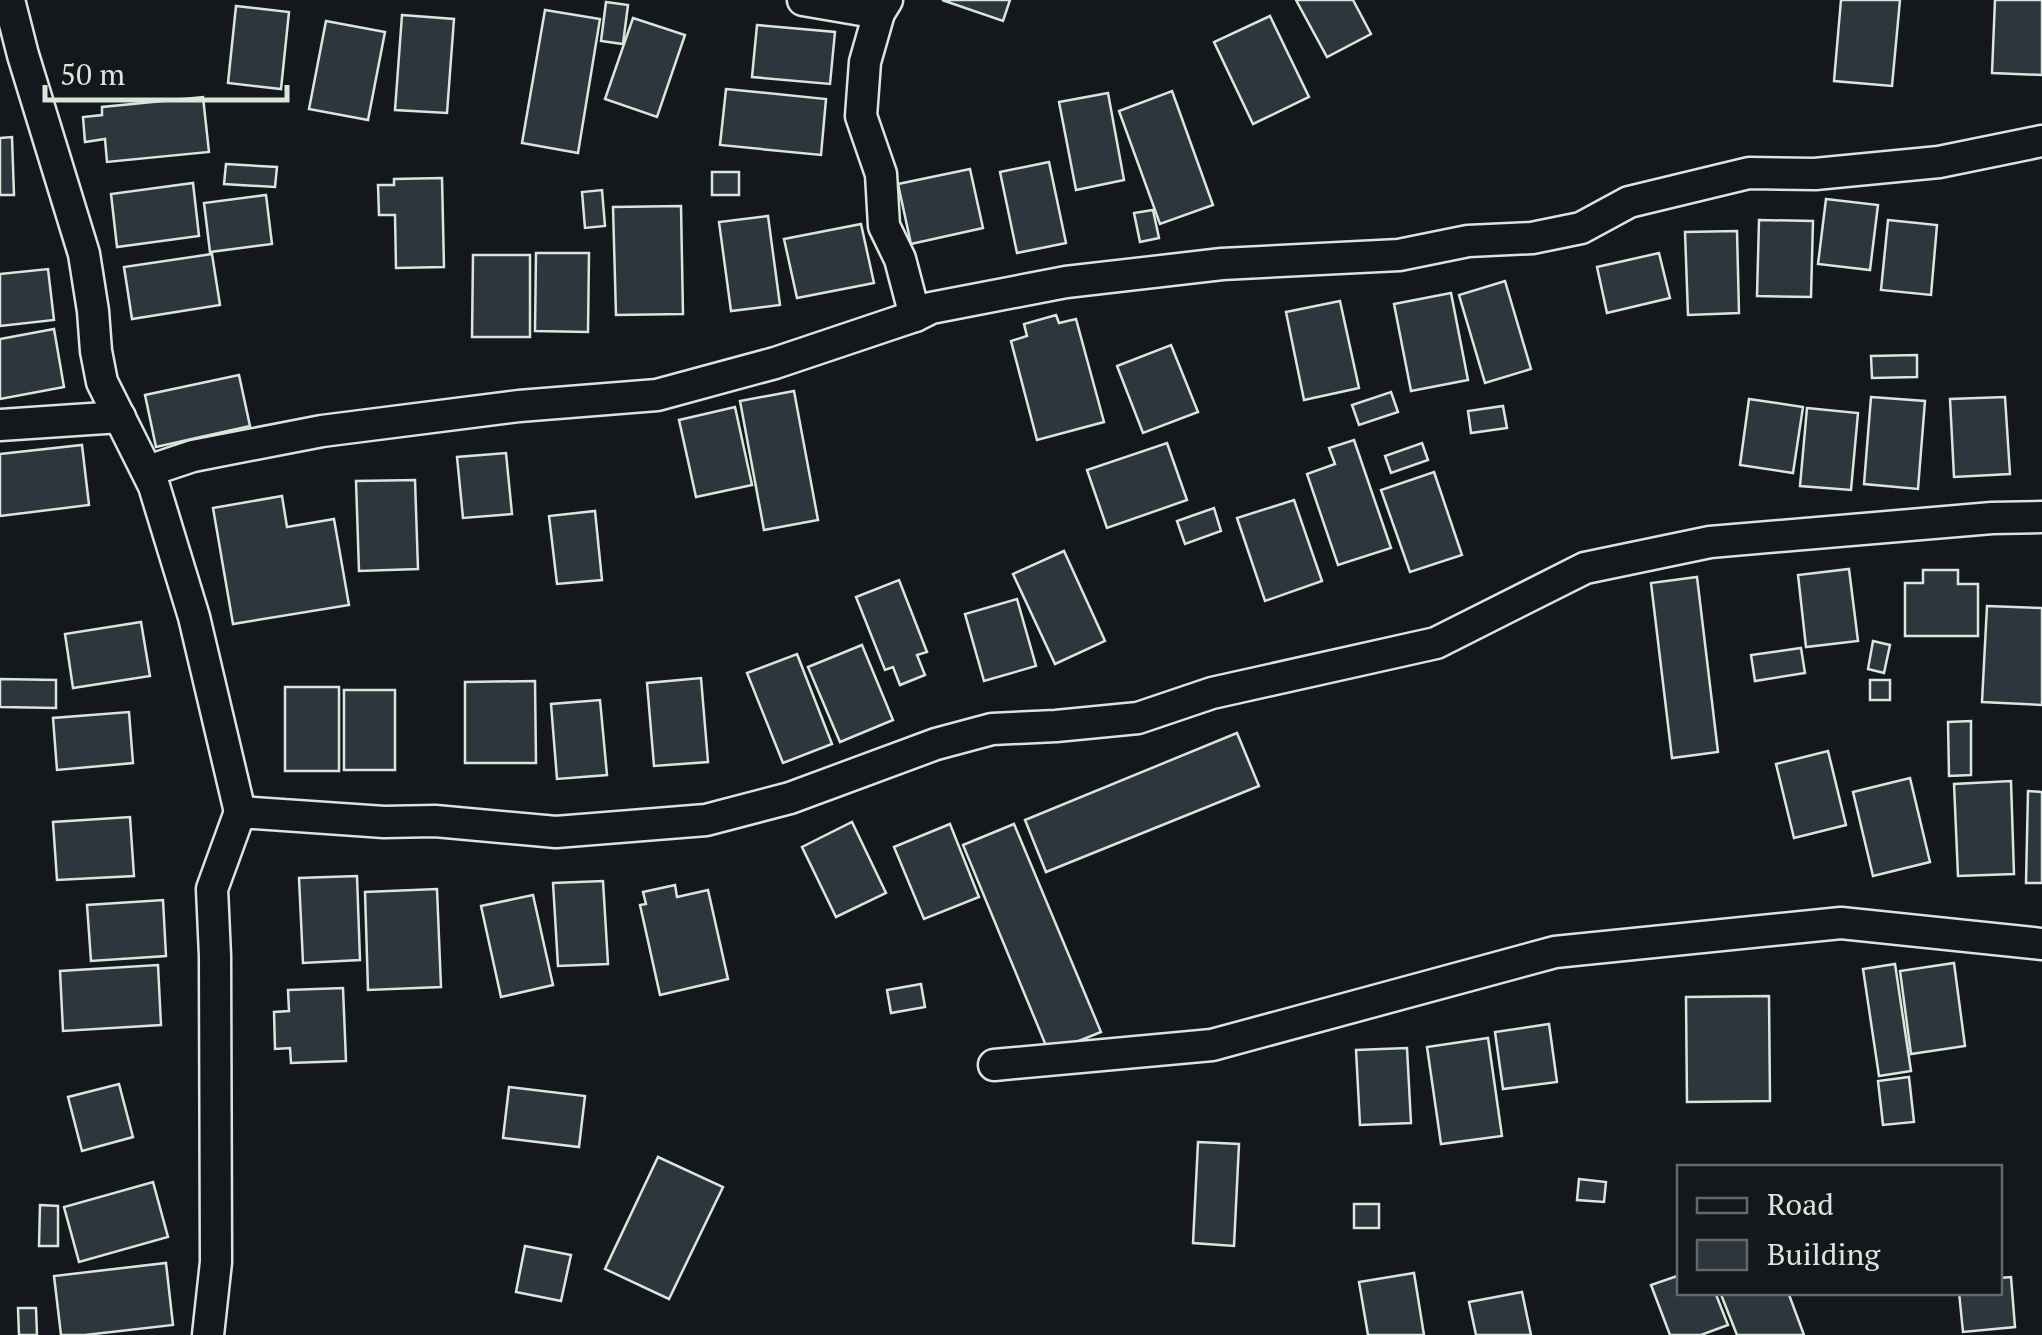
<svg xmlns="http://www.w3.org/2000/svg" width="2042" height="1335" font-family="'PT Serif',serif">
<rect width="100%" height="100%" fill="#14181c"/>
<!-- building -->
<g fill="#2c363c" stroke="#d8e6dc" stroke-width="2.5">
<polygon points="942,0 1010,0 1003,21"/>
<polygon points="1296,0 1353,0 1371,34 1327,57"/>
<polygon points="1841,0 1900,0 1892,86 1834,81"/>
<polygon points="1995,0 2042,0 2042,75 1992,73"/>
<polygon points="606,2 628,5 623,44 601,41"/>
<polygon points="236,6 289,12 281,89 228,83"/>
<polygon points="545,10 600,19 578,153 522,143"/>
<polygon points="402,15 454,19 447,113 395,110"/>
<polygon points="1270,16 1309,97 1253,124 1214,42"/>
<polygon points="633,18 685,35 657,117 605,99"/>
<polygon points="326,21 385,32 368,120 309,109"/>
<polygon points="757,25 835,32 830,84 752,77"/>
<polygon points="726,89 826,99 821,155 720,145"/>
<polygon points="1172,91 1213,205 1160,224 1119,111"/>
<polygon points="1108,93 1124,180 1076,190 1059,102"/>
<polygon points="203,97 209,152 107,162 105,139 85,142 83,117 102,115 102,107"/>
<polygon points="12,137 14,195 0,195 0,138"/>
<polygon points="1049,162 1066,243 1017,253 1000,172"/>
<polygon points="226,164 277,167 275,187 224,184"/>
<polygon points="970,169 983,228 911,244 898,184"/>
<rect x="712" y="172" width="27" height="23"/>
<polygon points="442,178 444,267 396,268 395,215 379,215 378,185 394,185 394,179"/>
<polygon points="193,183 199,236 117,247 111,194"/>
<polygon points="602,190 605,226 585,228 582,192"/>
<polygon points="266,195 272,244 210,252 204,203"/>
<polygon points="1826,199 1878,205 1870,270 1818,264"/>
<polygon points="681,206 683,314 616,315 613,207"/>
<polygon points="1153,210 1159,238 1140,242 1134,213"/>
<polygon points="768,216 780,305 731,311 719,222"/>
<polygon points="1759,220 1813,221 1811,297 1757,296"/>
<polygon points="1888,220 1937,225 1931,295 1881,290"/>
<polygon points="861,224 874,283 797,298 784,239"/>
<polygon points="1737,231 1739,313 1688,315 1685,232"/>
<polygon points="536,253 589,253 588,332 535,331"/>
<polygon points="1659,253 1670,298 1607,313 1597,267"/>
<polygon points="212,254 220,305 132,319 124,267"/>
<polygon points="473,255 530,255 530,337 472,337"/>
<polygon points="48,269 54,320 0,326 0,274"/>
<polygon points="1505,281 1531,369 1485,383 1459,295"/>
<polygon points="1451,293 1468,380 1411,391 1394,304"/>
<polygon points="1340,301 1359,388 1304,400 1286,312"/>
<polygon points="1056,315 1059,323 1076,319 1104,422 1037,440 1011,341 1027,336 1024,324"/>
<polygon points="54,329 64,387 0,399 0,339"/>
<polygon points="1171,345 1198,412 1143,433 1117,366"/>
<polygon points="1917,355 1917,377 1872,378 1871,356"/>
<polygon points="239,375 250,426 156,447 145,395"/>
<polygon points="794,391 818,520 764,530 740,401"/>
<polygon points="1391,392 1398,412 1359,425 1352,405"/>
<polygon points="1871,397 1925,401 1918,489 1864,484"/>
<polygon points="2005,397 2010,474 1954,477 1950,399"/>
<polygon points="1749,399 1803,407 1793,473 1740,465"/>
<polygon points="1503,406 1507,428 1471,433 1468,411"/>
<polygon points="735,407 752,485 696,497 679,420"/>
<polygon points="1807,408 1858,413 1851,490 1800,486"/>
<polygon points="1354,440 1391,548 1338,565 1307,474 1335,464 1329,448"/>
<polygon points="1167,443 1187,500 1107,528 1087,470"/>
<polygon points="1422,443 1428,460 1391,473 1385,456"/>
<polygon points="82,445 89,505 0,516 0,454"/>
<polygon points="506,453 512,514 463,518 457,457"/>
<polygon points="1434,472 1462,555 1410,572 1381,490"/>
<polygon points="415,480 418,569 359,571 356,481"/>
<polygon points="282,496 287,527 334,519 349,605 233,624 213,508"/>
<polygon points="1294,500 1322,581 1265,601 1237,518"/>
<polygon points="1214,508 1221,531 1185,544 1177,521"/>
<polygon points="595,511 602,580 557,584 549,516"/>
<polygon points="1064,551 1105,641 1055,664 1013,574"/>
<polygon points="1849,569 1858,641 1806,647 1798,575"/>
<polygon points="1923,570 1958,570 1958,584 1978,584 1978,636 1905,636 1905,583 1923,583"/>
<polygon points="1697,577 1718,752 1672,758 1651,583"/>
<polygon points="899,580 927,652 917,655 925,675 900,685 893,667 885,670 856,597"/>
<polygon points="1017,599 1036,666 984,681 965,614"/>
<polygon points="1987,606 2042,608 2042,705 1982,702"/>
<polygon points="141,622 150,676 73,688 65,634"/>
<polygon points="1873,641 1890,645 1884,673 1868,669"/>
<polygon points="862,645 893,720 840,742 808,667"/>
<polygon points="1801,648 1805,673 1755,681 1751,655"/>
<polygon points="797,654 832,744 783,763 747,673"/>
<polygon points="701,678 708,762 654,766 647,683"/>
<polygon points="0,679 56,680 56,708 0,707"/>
<rect x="1870" y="680" width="20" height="20"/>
<polygon points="535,681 536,763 465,763 465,682"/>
<rect x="285" y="687" width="54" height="84"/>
<rect x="344" y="690" width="51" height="80"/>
<polygon points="600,700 607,775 557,779 551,704"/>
<polygon points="129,712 133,763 57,770 53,718"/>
<polygon points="1971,721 1971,775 1949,776 1948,722"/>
<polygon points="1237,733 1259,786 1046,872 1025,820"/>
<polygon points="1828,751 1846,825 1794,838 1776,764"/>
<polygon points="1910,778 1930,862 1873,876 1853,792"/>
<polygon points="2011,781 2014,874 1958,876 1954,784"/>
<polygon points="2028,791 2042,792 2042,883 2026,883"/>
<polygon points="130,817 134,876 57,880 53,822"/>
<polygon points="852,822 886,893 836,917 802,847"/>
<polygon points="950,824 979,897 924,919 894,847"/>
<polygon points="1014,824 1101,1032 1049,1053 963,845"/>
<polygon points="357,876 360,960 303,963 299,878"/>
<polygon points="603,881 608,964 558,966 553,883"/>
<polygon points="675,885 677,897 708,890 728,979 660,995 640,905 646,904 643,892"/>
<polygon points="437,889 441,987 368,990 365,892"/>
<polygon points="533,895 553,985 501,997 481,906"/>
<polygon points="163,900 166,956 91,961 87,905"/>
<polygon points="1954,963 1965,1046 1911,1054 1900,971"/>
<polygon points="1895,964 1911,1071 1879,1076 1863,969"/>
<polygon points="158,965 161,1025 63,1031 60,971"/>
<polygon points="921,984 925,1007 891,1013 887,990"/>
<polygon points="343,988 346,1061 291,1063 290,1048 275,1049 274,1012 289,1011 288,990"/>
<polygon points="1769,996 1770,1101 1687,1102 1686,997"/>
<polygon points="1549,1024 1557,1082 1503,1089 1495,1032"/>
<polygon points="1488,1038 1502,1136 1441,1144 1427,1047"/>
<polygon points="1407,1048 1411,1123 1360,1125 1356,1050"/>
<polygon points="1909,1077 1914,1122 1883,1125 1878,1081"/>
<polygon points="119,1084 133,1137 82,1151 68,1097"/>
<polygon points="509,1087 585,1096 579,1147 503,1138"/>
<polygon points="1198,1142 1239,1144 1234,1246 1193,1243"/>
<polygon points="658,1157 723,1187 669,1299 605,1269"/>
<polygon points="1579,1179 1606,1182 1604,1202 1577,1200"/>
<polygon points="153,1182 168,1237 79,1262 64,1207"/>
<rect x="1354" y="1204" width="25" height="24"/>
<polygon points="40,1205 58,1206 58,1246 39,1246"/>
<polygon points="525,1246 571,1255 561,1301 516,1292"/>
<polygon points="166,1263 173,1325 85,1335 61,1335 54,1276"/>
<polygon points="1414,1273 1424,1335 1368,1335 1359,1282"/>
<polygon points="1680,1275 1680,1292 1715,1292 1728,1325 1701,1335 1670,1335 1651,1285"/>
<polygon points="2011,1277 2015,1327 1963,1332 1959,1292 2000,1292 2000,1278"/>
<polygon points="1522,1292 1531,1335 1476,1335 1469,1302"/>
<polygon points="1720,1292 1788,1292 1804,1335 1737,1335"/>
<polygon points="18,1308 36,1308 37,1335 19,1335"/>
</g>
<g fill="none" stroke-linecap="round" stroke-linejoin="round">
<!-- minor casing -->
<g stroke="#d8e6dc" stroke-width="35">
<g id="minor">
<polyline points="9,0 23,55 84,254 93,311 96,351 102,382 154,486 194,617 240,812"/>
<polyline points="803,0 879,13"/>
<polyline points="887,0 879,13 865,62 861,116 881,174 884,226 900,259 915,316"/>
<polyline points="0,425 120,417"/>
<polyline points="148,471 193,456 322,431 519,406 657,395 775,363 915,316 931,308 1066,282 1222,264 1399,255 1468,241 1532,238 1581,228 1629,202 1749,173 1815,174 1939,162 2042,141"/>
<polyline points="994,1065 1212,1045 1555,952 1841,923 2042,944"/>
<polyline points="208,1335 216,1262 215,956 212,889 240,812 384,822 435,821 556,832 706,820 790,798 936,744 992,729 1056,726 1138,718 1212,693 1436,643 1585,568 1710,542 1992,518 2042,517"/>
</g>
</g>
<!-- minor -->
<use href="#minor" stroke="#14181c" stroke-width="30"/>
</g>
<!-- legend -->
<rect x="1677" y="1165" width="325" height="130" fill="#14181c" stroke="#626a69" stroke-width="2.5"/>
<rect x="1697" y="1198" width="50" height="15" fill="#14181c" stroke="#626a69" stroke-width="2.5"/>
<text x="1767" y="1215" font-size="30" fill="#d8e6dc">Road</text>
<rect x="1697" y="1240" width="50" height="30" fill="#2c363c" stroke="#626a69" stroke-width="2.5"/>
<text x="1767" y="1265" font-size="30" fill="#d8e6dc">Building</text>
<!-- scale -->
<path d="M45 85v15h242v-15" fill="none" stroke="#d8e6dc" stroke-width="5"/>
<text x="60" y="85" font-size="30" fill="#d8e6dc" stroke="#14181c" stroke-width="8" paint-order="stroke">50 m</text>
</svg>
